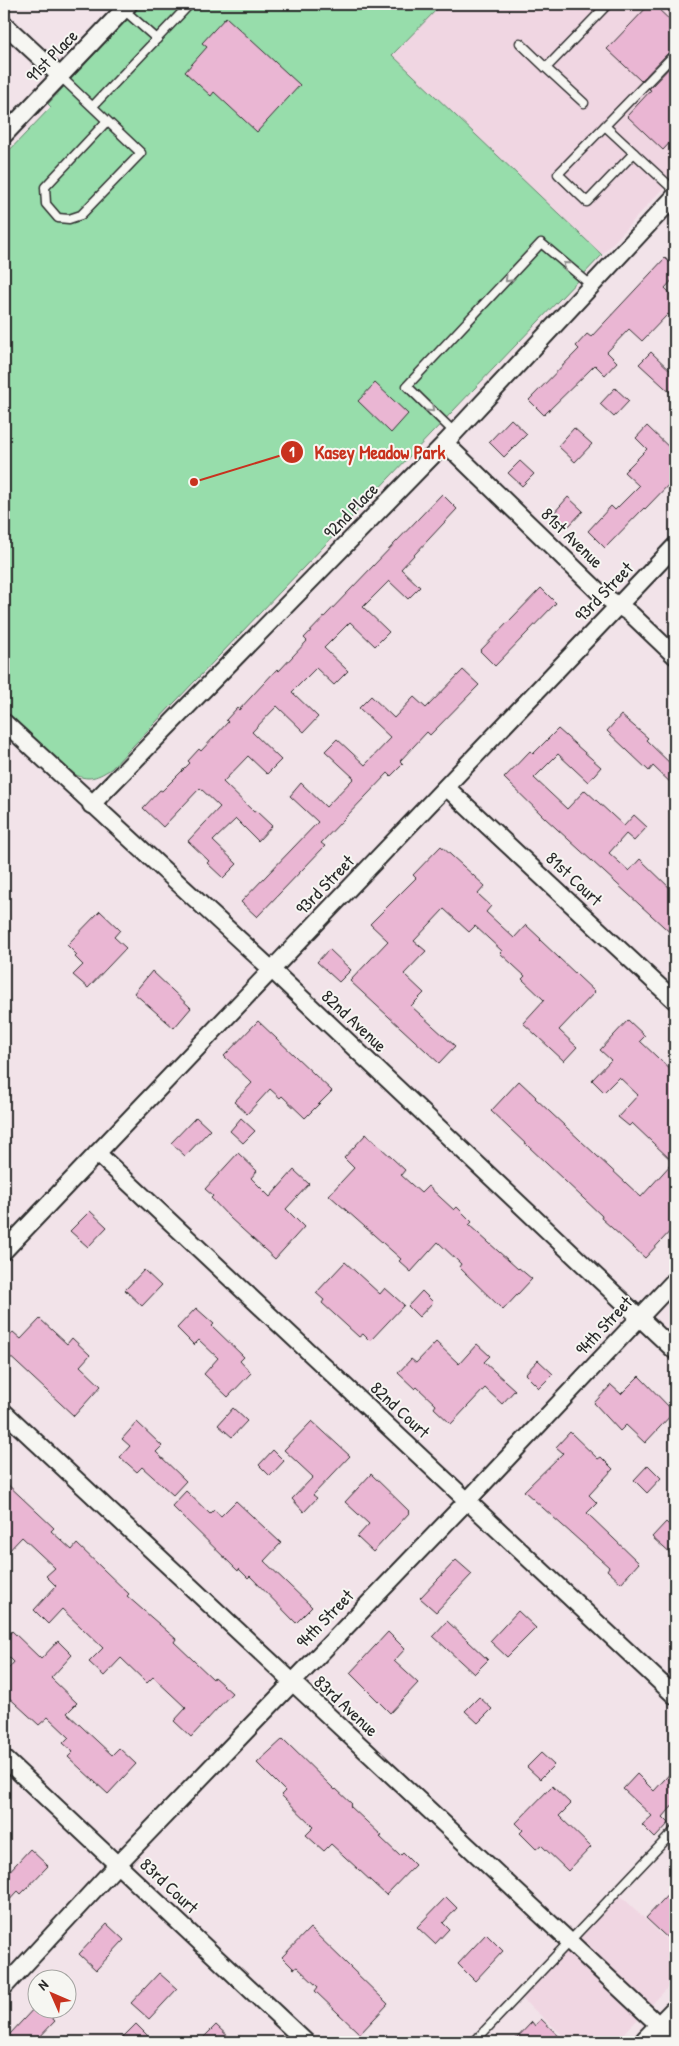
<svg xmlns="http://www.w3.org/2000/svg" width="679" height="2046" font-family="'Patrick Hand',sans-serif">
<rect width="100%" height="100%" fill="#f2e3e9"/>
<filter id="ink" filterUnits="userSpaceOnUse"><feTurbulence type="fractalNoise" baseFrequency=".02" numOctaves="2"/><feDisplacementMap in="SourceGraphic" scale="10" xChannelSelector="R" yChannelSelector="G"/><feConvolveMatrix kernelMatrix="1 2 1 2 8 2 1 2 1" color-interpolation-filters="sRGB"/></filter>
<g filter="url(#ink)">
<!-- built -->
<g fill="#f0d6e2">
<polygon points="442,4 662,4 675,16 675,175 602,255 391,55"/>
<polygon points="617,1892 675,1948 675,1980 616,2042 570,2042 519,1996"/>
</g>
<!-- green -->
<path fill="#97ddab" stroke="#61846b" d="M141,4h301l-50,51 210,200 -491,514c-16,10 -25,13 -42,2l-65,-61v-554l47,-49 -3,-3z"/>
<!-- building -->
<g fill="#eab6d3" stroke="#2b2b2b">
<polygon points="650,4 653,4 675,25 675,48 671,50 641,81 607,49"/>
<polygon points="226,17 300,85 257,132 214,92 211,96 185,72 207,47 202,43"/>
<polygon points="675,62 675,137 663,150 627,116 651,90 649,89"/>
<polygon points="665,258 675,267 675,277 665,288 675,298 675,321 668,314 642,341 629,329 607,352 617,362 605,375 595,365 544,415 529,400 579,349 576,346 587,334 591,337"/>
<polygon points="651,352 675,375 675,397 639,364"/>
<polygon points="375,383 408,414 391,433 358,401"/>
<polygon points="615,388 629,401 614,417 600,404"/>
<polygon points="511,419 527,434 504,457 489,442"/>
<polygon points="647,426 675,453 675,478 645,509 644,508 605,548 588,531 611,506 615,510 639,486 624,472 647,449 636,438"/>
<polygon points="574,428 592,444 575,462 558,446"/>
<polygon points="520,461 534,474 522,486 508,473"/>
<polygon points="442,494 457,509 401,569 420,587 408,599 389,581 363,607 389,632 375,646 350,622 324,648 348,671 334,685 316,668 292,692 318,717 304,732 277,706 252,732 281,760 267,774 248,756 223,782 254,812 256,811 272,826 258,841 236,819 213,841 237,864 223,878 207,863 209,861 188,841 220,807 200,788 163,827 143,808 160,790 162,791 190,763 188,761 199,749 201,751 228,722 226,720 237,708 239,710 277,669 279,671 307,641 304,638"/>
<polygon points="568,497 583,511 568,527 553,514"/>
<polygon points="541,588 556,603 495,666 480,651"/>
<polygon points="463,670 479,685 430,735 427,732 400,761 403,764 391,776 388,773 321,843 325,846 257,917 241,902 318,822 290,796 301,783 326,807 354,778 325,751 337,739 365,765 391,738 359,708 371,696 394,718 414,697 426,708"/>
<polygon points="621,715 648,738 646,740 675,768 675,787 653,766 649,771 607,731"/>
<polygon points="558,729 601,767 588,782 558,754 534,778 567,809 585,790 624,826 634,815 647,827 634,841 626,834 609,853 629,871 640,859 675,893 675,937 545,818 504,778 530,751 533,754"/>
<polygon points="441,846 485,886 478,894 491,906 486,912 514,938 526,925 541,939 540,940 595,992 559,1030 577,1047 564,1061 523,1023 544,1000 522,979 525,976 500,953 502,951 475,926 469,932 444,909 414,941 426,951 404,974 424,993 411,1006 455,1046 439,1063 350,981 388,941 370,924 416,878 413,875"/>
<polygon points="100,911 120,930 114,937 126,948 88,988 73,975 83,965 75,957 77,955 67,945"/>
<polygon points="329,949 351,970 339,982 317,962"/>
<polygon points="152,971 191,1008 174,1028 134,993"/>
<polygon points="628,1020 645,1036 640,1041 675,1074 675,1226 645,1258 601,1218 602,1216 491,1111 519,1081 536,1097 535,1098 641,1197 673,1162 632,1123 629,1126 618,1117 638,1095 619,1077 604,1092 592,1080 611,1060 600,1050"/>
<polygon points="258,1021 332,1091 305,1118 282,1096 280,1098 270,1089 247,1114 234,1102 252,1083 224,1056"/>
<polygon points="196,1117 210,1130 185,1156 171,1143"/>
<polygon points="241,1118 255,1131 243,1143 230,1131"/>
<polygon points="366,1134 405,1170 401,1175 421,1193 428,1186 454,1210 457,1207 472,1222 469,1225 518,1269 519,1268 532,1279 503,1310 459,1267 461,1264 438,1242 411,1272 399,1261 401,1259 329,1195 354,1168 344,1158"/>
<polygon points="238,1153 257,1171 251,1178 270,1197 294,1170 309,1184 286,1209 304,1227 275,1259 230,1218 211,1198 213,1196 205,1189"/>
<polygon points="90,1211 107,1227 88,1247 70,1231"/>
<polygon points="345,1262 380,1294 385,1288 404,1305 370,1341 363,1334 359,1337 322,1303 324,1300 316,1293"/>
<polygon points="144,1270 161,1286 142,1306 125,1290"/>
<polygon points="422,1291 433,1302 419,1317 408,1306"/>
<polygon points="196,1308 214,1324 212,1326 244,1357 240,1361 251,1373 228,1397 204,1374 218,1358 199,1340 194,1345 177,1328"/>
<polygon points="40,1319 67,1344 72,1338 90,1355 80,1366 101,1386 74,1416 4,1351 4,1343 13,1332 21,1339"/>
<polygon points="436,1342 459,1364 477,1344 490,1356 484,1362 515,1390 502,1404 485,1388 451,1424 434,1408 436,1405 417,1387 415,1389 398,1373 411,1359 416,1363"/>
<polygon points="538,1360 553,1374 539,1388 525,1374"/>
<polygon points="639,1376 674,1412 645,1443 626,1425 620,1431 594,1403 611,1385 621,1394"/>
<polygon points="233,1408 247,1421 232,1437 218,1425"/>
<polygon points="312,1421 350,1456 313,1495 317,1498 304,1512 292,1499 313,1477 284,1450"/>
<polygon points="137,1422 162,1446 156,1452 186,1481 173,1495 142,1467 137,1472 120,1457 130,1446 122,1439"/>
<polygon points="570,1432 598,1459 601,1457 613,1469 589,1495 597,1503 587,1513 639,1563 621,1583 607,1570 609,1567 524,1491 563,1453 556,1447"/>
<polygon points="273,1450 284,1461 270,1476 259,1465"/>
<polygon points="648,1465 661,1478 647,1493 634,1480"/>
<polygon points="371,1474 410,1512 373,1552 357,1537 369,1524 345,1502"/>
<polygon points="4,1481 54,1528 51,1531 72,1550 77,1544 129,1594 127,1596 176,1639 174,1642 213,1679 214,1677 232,1693 191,1737 174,1721 186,1708 153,1677 147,1683 121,1658 104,1676 89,1662 103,1648 62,1609 48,1624 34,1610 56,1586 46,1576 55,1568 22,1537 4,1556"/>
<polygon points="186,1491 210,1514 214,1510 221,1516 236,1501 281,1543 264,1561 312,1607 296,1623 250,1576 248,1578 239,1569 238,1571 172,1506"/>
<polygon points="666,1522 675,1531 675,1558 652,1537"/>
<polygon points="456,1560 472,1574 436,1612 420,1598"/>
<polygon points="518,1611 536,1628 507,1657 490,1641"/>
<polygon points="447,1621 488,1660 474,1674 433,1636"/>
<polygon points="12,1631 41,1659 58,1641 72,1655 51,1678 77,1703 67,1713 112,1755 119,1748 136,1764 108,1794 68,1757 73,1752 63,1743 69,1737 48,1717 39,1725 4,1693 4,1674 14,1662 4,1652 4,1640"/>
<polygon points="388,1632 405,1649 394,1661 418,1683 390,1713 350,1673"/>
<polygon points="479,1697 492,1709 478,1723 465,1711"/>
<polygon points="283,1739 335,1790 336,1789 352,1804 350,1806 382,1836 380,1837 400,1856 403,1853 415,1865 386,1895 331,1844 324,1851 306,1835 314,1827 281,1795 285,1791 257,1763"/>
<polygon points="541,1753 554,1765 540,1779 527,1767"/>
<polygon points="675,1768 675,1803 663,1817 669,1823 655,1838 642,1825 652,1816 623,1789 637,1774 654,1791"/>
<polygon points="552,1786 571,1804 559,1816 591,1847 568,1871 541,1845 536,1849 520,1833 523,1830 516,1823"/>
<polygon points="30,1849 48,1866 21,1894 18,1891 4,1906 4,1877"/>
<polygon points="675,1887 675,1945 646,1918"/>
<polygon points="446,1897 457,1908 443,1923 449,1929 435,1944 417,1927"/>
<polygon points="107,1924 124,1940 96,1970 79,1954"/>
<polygon points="310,1928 388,2004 360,2034 315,1991 318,1987 297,1967 294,1969 282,1957"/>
<polygon points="486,1934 503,1951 475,1981 458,1964"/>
<polygon points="159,1973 177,1989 149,2019 131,2003"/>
<polygon points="37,2005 38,2008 41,2008 55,2021 35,2042 17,2042 9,2035"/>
<polygon points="541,2019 565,2042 513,2042 532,2022 535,2026"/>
<polygon points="136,2024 148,2036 142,2042 118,2042"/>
<polygon points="216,2025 234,2042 199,2042"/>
</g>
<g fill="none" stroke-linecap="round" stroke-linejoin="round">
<!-- service casing -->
<g stroke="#2b2b2b" stroke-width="11">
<g id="service">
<polyline points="124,10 157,39"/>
<polyline points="520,43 546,68"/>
<polyline points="675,54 558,174 587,202 634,153 675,191"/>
<polyline points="60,76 141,153 81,215 69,219 58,218 46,204 45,187 107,121"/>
<polyline points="584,103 546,68 608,4"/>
<polyline points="93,106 190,4"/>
<polyline points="605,126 634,153"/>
<polyline points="455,433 407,386 541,243 592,286"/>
<polyline points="474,2042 675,1830"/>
</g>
</g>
<!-- minor casing -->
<g stroke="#2b2b2b" stroke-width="20">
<g id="minor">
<polyline points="4,24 60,76"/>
<polyline points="4,135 129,4"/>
<polyline points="445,443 601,594 631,614 675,656"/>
<polyline points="4,722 272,970 675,1351"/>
<polyline points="446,787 675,1001"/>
<polyline points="91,805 445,443 675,196"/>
<polyline points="97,1153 675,1696"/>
<polyline points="4,1251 675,546"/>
<polyline points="4,1412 662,2028"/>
<polyline points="4,1758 306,2042"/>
<polyline points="4,1987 117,1865 467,1501 675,1280"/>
</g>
</g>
<!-- primary casing -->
<g stroke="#2b2b2b" stroke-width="29">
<polyline id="primary" points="648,2042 675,2014"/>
</g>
<!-- service -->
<use href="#service" stroke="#f6f6f2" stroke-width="8"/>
<!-- minor -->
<use href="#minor" stroke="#f6f6f2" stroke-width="16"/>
<!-- primary -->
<use href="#primary" stroke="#f6f6f2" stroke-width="25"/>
</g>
<!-- one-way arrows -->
<defs><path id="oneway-chevron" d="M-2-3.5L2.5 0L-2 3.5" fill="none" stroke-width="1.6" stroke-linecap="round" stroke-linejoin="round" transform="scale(1.25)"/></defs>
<g stroke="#90908e">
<use href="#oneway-chevron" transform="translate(566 265) rotate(-140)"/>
<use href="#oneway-chevron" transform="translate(508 279) rotate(133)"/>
<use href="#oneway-chevron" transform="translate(431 409) rotate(44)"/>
</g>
</g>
<g text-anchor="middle" stroke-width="4" stroke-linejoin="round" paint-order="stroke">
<!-- street labels -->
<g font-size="18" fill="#2b2b2b" stroke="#f6f6f2">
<text transform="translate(52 56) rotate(-46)" y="6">91st Place</text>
<text transform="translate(351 511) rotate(-46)" y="6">92nd Place</text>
<text transform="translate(572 538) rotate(44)" y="6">81st Avenue</text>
<text transform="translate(604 592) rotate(-46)" y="6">93rd Street</text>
<text transform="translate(574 879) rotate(43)" y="6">81st Court</text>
<text transform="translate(325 885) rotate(-46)" y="6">93rd Street</text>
<text transform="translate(354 1021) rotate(43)" y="6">82nd Avenue</text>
<text transform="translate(604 1326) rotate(-47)" y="6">94th Street</text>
<text transform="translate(400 1410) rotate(43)" y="6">82nd Court</text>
<text transform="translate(325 1619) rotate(-46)" y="6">94th Street</text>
<text transform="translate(346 1706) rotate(43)" y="6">83rd Avenue</text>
<text transform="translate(169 1886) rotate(43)" y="6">83rd Court</text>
</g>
</g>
<!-- callouts -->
<path fill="none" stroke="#c8321e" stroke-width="2" d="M194 482L292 452"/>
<g fill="#c8321e" stroke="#f6f6f2" stroke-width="2">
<circle cx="194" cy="482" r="5"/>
<circle cx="292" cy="452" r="12"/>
</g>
<g font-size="15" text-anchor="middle" font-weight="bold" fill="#fff">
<text x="292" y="457">1</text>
</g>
<g font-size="19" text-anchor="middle" font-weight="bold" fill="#c8321e" stroke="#f6f6f2" stroke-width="4" stroke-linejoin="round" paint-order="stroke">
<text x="380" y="459">Kasey Meadow Park</text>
</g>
<!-- margin -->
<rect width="679" height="2046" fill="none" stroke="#f6f6f2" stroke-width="20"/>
<rect x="10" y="10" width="659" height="2026" fill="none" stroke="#2b2b2b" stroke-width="2" filter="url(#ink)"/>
<!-- north arrow -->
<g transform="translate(52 1994) rotate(315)"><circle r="24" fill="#f6f6f2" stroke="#a5a5a2"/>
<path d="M0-4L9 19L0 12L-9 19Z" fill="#c8321e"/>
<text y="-8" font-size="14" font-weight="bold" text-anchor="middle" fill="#2b2b2b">N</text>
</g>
</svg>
